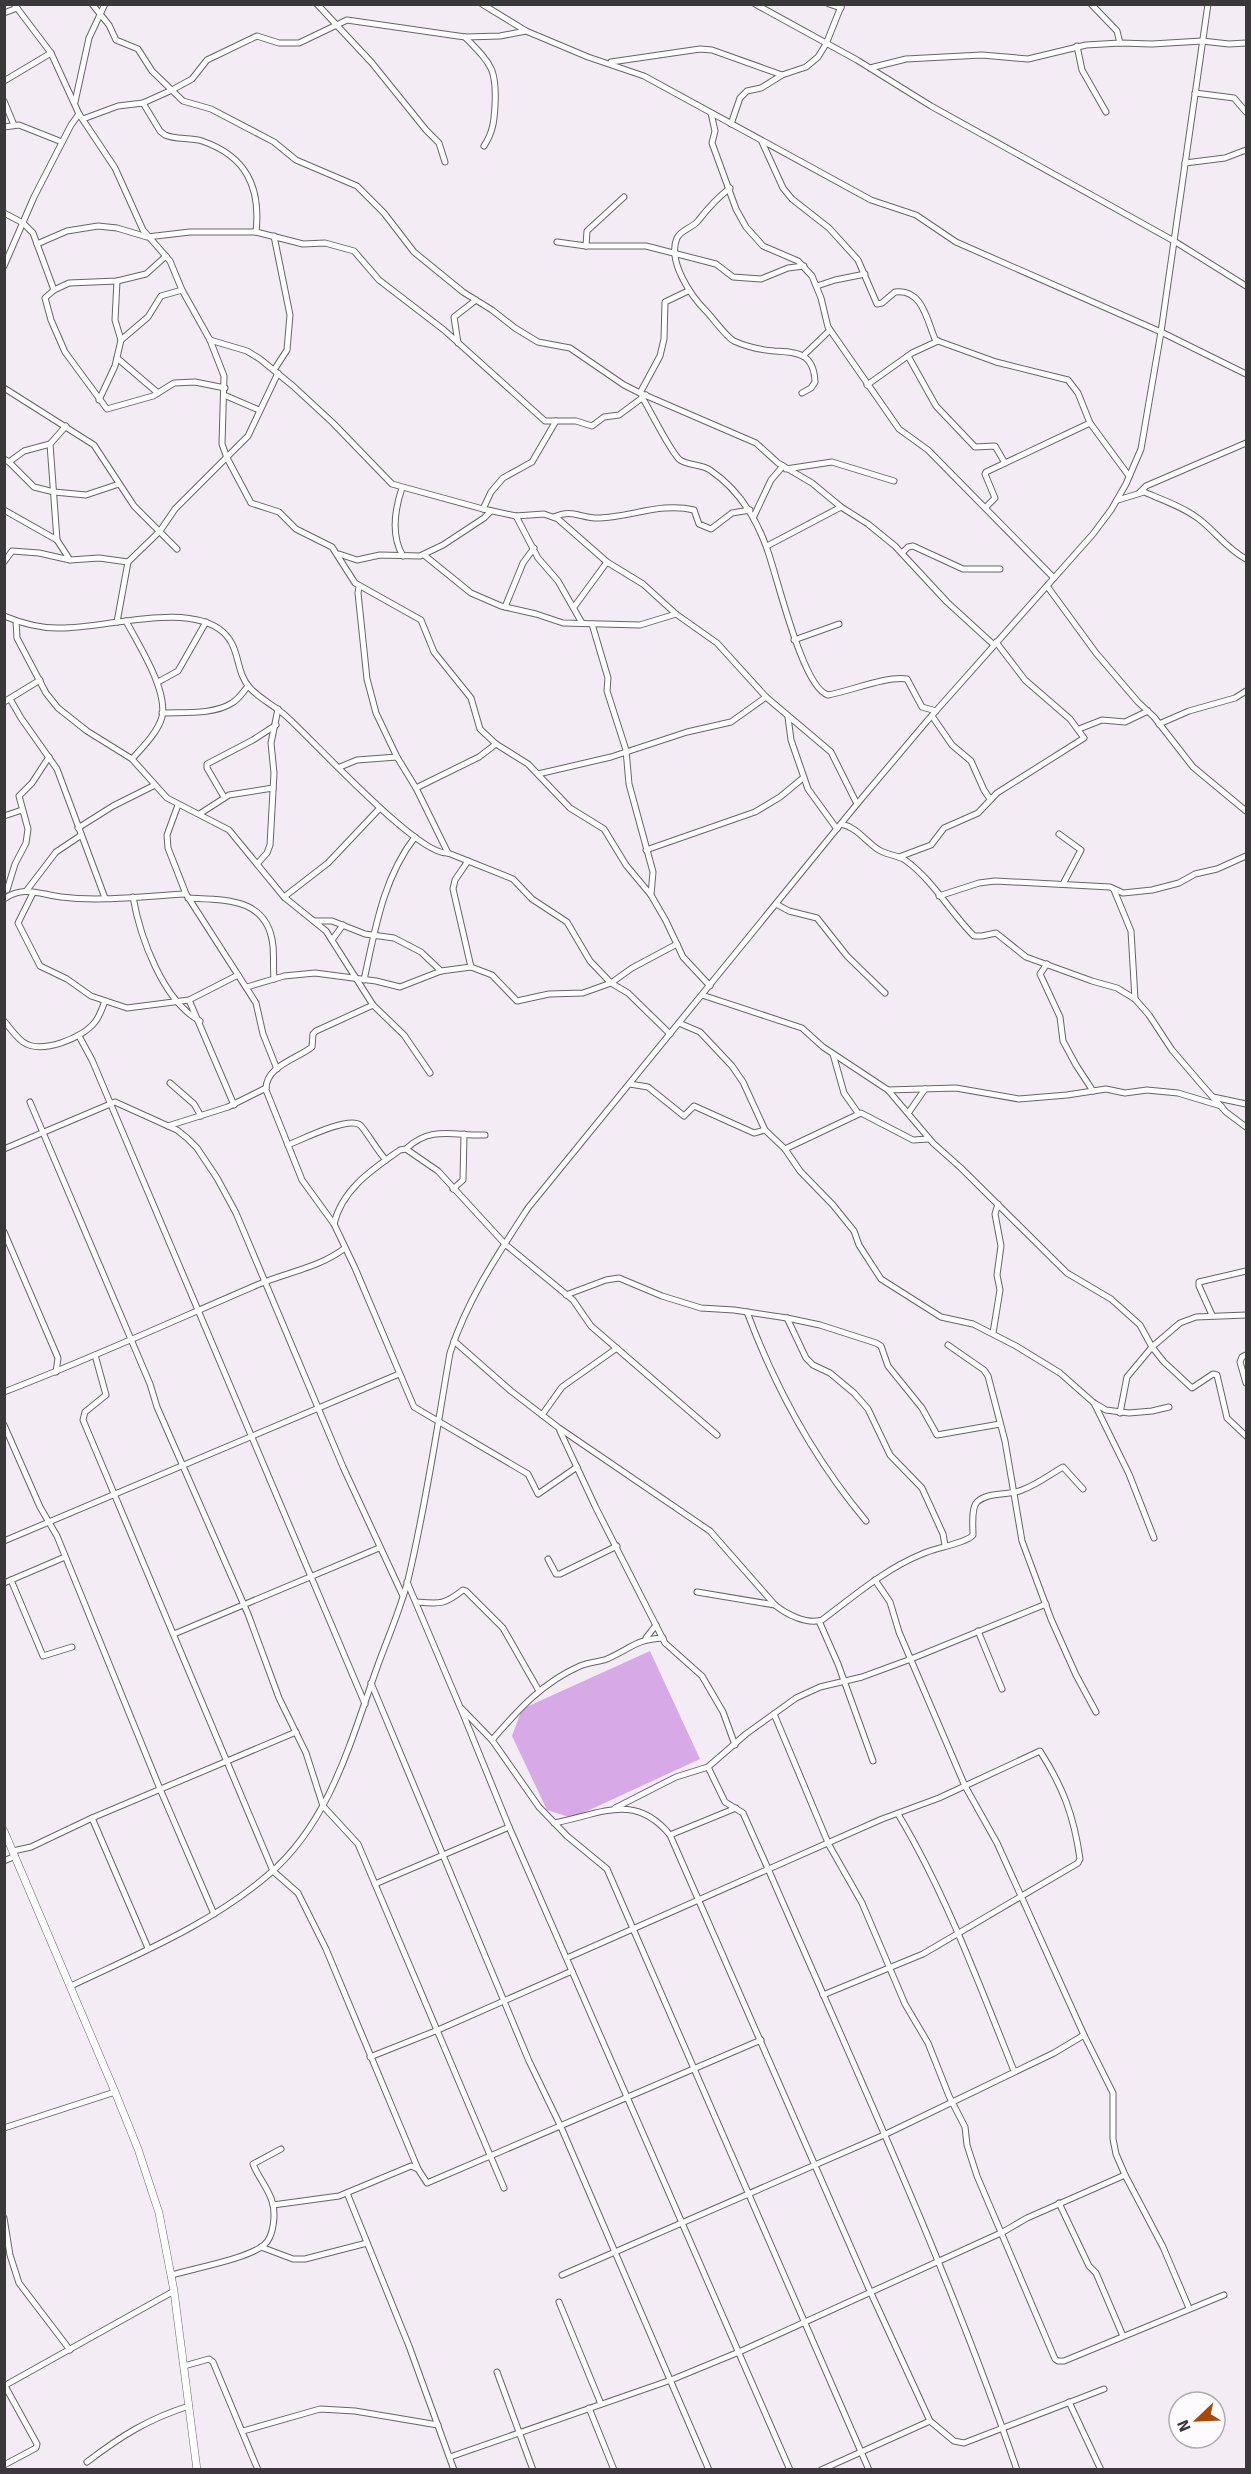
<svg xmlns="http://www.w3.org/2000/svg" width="1251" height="2474" font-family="Signika,sans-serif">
<rect width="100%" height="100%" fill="#f3ecf5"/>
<!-- pitch -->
<polygon fill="#d7a9e7" points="650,1651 700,1759 572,1818 547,1810 512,1736 522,1709"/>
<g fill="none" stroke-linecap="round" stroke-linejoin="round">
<!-- street casing -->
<g stroke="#68636a" stroke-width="7">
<g id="street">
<polyline points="14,4 51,53 79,114 115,168 143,230 170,261 182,290 210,340 224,376 222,444 227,458 251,503 279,512 296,529 332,547 355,583 421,620 434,652 471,698 480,729 496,744 528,764 570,808 604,829 626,865 651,895 666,921 683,957 710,986"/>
<polyline points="92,4 109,25 116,40 138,49 152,71 183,101 211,109 274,142 296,160 357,186 384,213 414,252 463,292 492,310 515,328 538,342 570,348 624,385 640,393 756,443 778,463 812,483 841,507 868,524 895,546 947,602 994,645"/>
<polyline points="317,4 372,63 426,130 439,143 445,162"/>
<polyline points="755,4 857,60 931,106 1174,241 1246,286"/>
<polyline points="829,4 841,8"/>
<polyline points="1091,4 1117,31 1120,43"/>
<polyline points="4,13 17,8"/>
<polyline points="526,31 588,57 644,76 871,200 916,215 956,242 1161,332 1246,374"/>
<path d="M465,37c26,27 32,31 30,69 -1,16 -2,26 -11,40"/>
<polyline points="1077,46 1082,70 1106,112"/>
<polyline points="611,62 700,49 712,50 782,75"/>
<polyline points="870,68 906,59 982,55 1028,59 1086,45 1120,43 1152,44 1202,41 1229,44 1246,43"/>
<polyline points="4,81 51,53"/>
<polyline points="1195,93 1234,98 1246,112"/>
<polyline points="4,101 14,125"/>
<polyline points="75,102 89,38 105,4"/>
<path d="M143,103l17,28 5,4c11,5 25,2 37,6 44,15 59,46 54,91"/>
<polyline points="711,113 715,131 712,143 736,209 746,227 763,246 798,261 812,276 821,298 828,327 899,429 928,450 1054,578"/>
<polyline points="83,119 118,106 143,103 172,90 192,79 207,60 257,36 279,43 299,43 347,20 465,37 500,36 526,31 482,4"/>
<polyline points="731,124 740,98 747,91 761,88 782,75 806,67 818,57 826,44 842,4"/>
<polyline points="4,127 19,125 62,142"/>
<path d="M762,142l21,46 9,11 37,29 29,32 19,44 5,-1 13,-11c27,-4 32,28 40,47l3,2 58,21 72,18 10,13 12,30 39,53"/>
<polyline points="1185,163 1225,158 1246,150"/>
<path d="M730,188c-13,10 -22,20 -32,33 -6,7 -17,9 -21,17 -10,23 14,58 29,73 6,6 21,27 28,30 11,5 28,9 40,10 23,1 40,2 41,31l-4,6 -9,5"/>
<polyline points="4,213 23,223 33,233 54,290 45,298 51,320 65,352 107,409 153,396 174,383 195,382 225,388"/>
<polyline points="274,236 290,315 287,350 274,370"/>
<polyline points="557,242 586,246 646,246 716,264 733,277 761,279 788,268 804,266"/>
<polyline points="37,244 67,231 98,226 117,228 147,237 190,232 256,232 303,244 325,243 354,251 379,280 444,330 545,421 576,421 592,426 604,417 619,415 646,395"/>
<polyline points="586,246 587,231 624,197"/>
<polyline points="4,266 34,197 71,125 79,114"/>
<polyline points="817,286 835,280 865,274"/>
<polyline points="54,290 69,283 117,281 146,274 166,256"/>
<polyline points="121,340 148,317 161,296 182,290"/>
<polyline points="210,340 247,351 260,359 293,386 333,423 392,484 483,509 516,516 544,514 558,519 607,562 643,584 676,614 717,643 766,697 831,752 857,804"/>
<polyline points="458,343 454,317 476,300"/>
<polyline points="803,356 830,330"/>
<polyline points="908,356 936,406 975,447 995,446 1005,463"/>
<polyline points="117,358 158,393"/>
<polyline points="867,385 912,353 938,341"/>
<polyline points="4,388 94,445 134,506 177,549"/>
<polyline points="640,393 660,356 664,339 665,302 688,291"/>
<polyline points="224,395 259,410"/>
<path d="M642,397c8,13 29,56 38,63 9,6 22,4 30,10 28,19 45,46 56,76 11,28 36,142 62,149 23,-4 57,-19 79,-16l15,28 14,4"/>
<polyline points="99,400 115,366 121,340 115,320 117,281"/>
<polyline points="50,444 57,540"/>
<polyline points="4,459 9,462 24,451 50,444 66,426"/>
<polyline points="9,462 34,487 54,492 86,495 119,484"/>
<polyline points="786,469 832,462 894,481"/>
<path d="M402,488c-7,21 -11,48 1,68"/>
<polyline points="1139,493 1146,486 1246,443"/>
<path d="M1118,500l26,-8c19,8 39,15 55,27 18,14 27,29 47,40"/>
<polyline points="986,507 995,498 985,474 986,472 1090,423"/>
<polyline points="483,509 491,492 503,478 532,462 556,421"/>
<polyline points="4,510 57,540 70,560 99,558 128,562 160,531 175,509 248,436 278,373"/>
<polyline points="516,516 538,558 558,581 582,623"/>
<polyline points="754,516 771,480 783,466"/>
<path d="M554,517c19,-9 27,2 46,1 31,-1 62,-16 94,-8l5,14 12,5 21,-16 18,-3"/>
<polyline points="767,546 841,507"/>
<polyline points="902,553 908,547 913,546 963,569 1000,569"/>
<polyline points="339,554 357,560 380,555 420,556 443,545 484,518 491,511"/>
<polyline points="424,555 471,593 501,606 536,614 563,623 640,625 676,614"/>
<polyline points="4,562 12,551 39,553 70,560"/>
<polyline points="1047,586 1096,653 1138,702 1154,717 1193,767 1246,811"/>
<polyline points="359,587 358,593 367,679 376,713 397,757"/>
<polyline points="505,607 523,563 534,548"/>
<polyline points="574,607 607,562"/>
<path d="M4,616c17,7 36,12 53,12 44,2 130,-28 166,4 18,16 12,40 27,56 10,11 25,18 36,28 26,23 133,141 162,137l65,26 19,20 35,23 23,39 21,22 21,-15 45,-24"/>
<polyline points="16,621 17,638 46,693 58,708 87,731 132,759 167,798 229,830 284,897 326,931 373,1005 404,1035 430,1073"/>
<path d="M126,621c12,23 42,69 36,96 -4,15 -20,31 -30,42"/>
<polyline points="117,622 128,562"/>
<polyline points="592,624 608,678 607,691 626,750 629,784 653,872 651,895"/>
<polyline points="794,640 839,624"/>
<polyline points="158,682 178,671 206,622"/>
<polyline points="10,699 21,718 57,769 105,898"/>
<polyline points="4,702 40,680"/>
<path d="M162,713c22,-1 51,2 70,-10 7,-4 11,-11 16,-17"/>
<polyline points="932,716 952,745 971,761 984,790 990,799"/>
<polyline points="788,717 791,740 808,789 837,829"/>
<polyline points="1159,724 1189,711 1235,698 1246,691"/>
<polyline points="1079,729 1102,720 1125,722 1148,711"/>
<polyline points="340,767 357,760 397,757 416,788 448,853"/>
<polyline points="538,774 611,757 687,732 731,722 766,697"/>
<polyline points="416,788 479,757 496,744"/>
<polyline points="224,797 207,768 207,764 253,740 276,725"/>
<polyline points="178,805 167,835 168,848 186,894 256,1003 263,1034 277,1069"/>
<polyline points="201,813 229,795 273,788"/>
<polyline points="4,816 22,810"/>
<path d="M841,824c16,3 25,18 38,26 8,5 18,5 26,10 27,19 45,52 69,76h8l14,-3 30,24 66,24 25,7 18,11 14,16 23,35 30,35 24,27 20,15"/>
<polyline points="78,828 113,806 155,785"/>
<polyline points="1059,834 1081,850 1063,884"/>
<polyline points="646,850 755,812 780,797 803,778"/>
<polyline points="899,857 931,845 944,828 978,813 997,793 1084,738 1070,719 1025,680 996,642"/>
<polyline points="468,861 455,880 453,889 471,967"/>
<polyline points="257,864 267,853 270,845 274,773 271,743 278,709"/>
<polyline points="7,890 15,864 26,843 28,829 19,796 32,783 49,757"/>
<polyline points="27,890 56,852 80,836"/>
<polyline points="1114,890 1131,931 1135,999"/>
<polyline points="33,893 18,923 40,966 67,979 91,996 127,1008 189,1000 238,975"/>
<polyline points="939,896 979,883 995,881 1110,887 1123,893 1152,890 1179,883 1195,874 1217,869 1246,856"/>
<path d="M133,897c7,40 30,104 67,124"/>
<polyline points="284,897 328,863 380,808"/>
<path d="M188,898c37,2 80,-1 85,48 1,11 0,22 1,33"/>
<path d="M4,899c19,-14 35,-5 57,-2 41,5 83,-1 125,-3"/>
<polyline points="776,904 789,911 817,918 847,956 885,993"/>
<polyline points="314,921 332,921 365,934 394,938 421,952 441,971"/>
<polyline points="332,940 343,925"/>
<polyline points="1047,964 1040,974 1060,1017 1063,1041 1076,1065 1093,1091"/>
<path d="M364,980c11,-50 19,-102 51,-143"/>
<polyline points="247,987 284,976 315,973 376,981 400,987 441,971 471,967 492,975 517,1001 549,994 583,993 611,983 628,993 670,1034"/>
<polyline points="702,995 802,1028 823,1047 888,1090 933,1143 961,1168 1067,1273 1111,1299 1140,1325 1152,1347 1164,1362 1192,1388 1213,1374 1217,1375 1227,1418 1246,1436"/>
<polyline points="189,1000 234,1105"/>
<path d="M373,1005l-57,26 -3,3 -1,13c-15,12 -47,19 -46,43l36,90 32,44 21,44 59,139 114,67 10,20 39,-27"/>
<path d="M4,1021c6,7 12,16 19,21 18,13 60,-4 72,-20 5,-6 7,-14 10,-21"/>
<polyline points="679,1023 700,1032 732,1066 743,1082 765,1130 785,1149 800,1171 833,1205 854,1231 859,1245 881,1279 941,1317 973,1324 1016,1346 1060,1373 1094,1403 1106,1410 1129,1413 1152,1411 1169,1407"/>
<polyline points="79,1036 92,1060 365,1704"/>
<polyline points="833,1054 844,1093 858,1113"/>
<polyline points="170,1083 194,1104 201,1116"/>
<polyline points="630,1084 648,1087 684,1116 694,1106 754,1133 765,1130"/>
<polyline points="888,1090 956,1088 1019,1099 1067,1095 1106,1089 1125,1093 1147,1090 1178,1093 1221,1106"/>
<polyline points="1213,1097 1246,1104"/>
<polyline points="30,1102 150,1384 157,1407 248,1614 279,1698 306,1753 323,1806 358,1844 504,2188"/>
<polyline points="909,1112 925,1089"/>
<polyline points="168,1126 228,1107 266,1088"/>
<path d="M288,1145c13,-5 60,-29 72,-20 5,4 18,27 26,35"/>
<polyline points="4,1149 115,1102 177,1130 187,1138 197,1148 217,1178 236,1213 343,1467 403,1596"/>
<path d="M406,1149c25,-24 48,-13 79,-14"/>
<polyline points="785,1149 861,1113 913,1140 929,1139"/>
<polyline points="453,1189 463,1180 464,1134"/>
<path d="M334,1224c8,-35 39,-55 66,-74l6,-1 32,22 67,73 68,56 18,26 126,109"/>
<polyline points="4,1232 58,1358 56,1372"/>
<polyline points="566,1295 606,1280 619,1278 662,1296 701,1308 734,1310 787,1318 820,1325 876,1343 881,1346 888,1366 922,1408 937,1435 1000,1424"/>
<path d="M747,1312c28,75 67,147 119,209"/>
<polyline points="1212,1315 1199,1286 1199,1282 1246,1271"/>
<polyline points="787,1318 806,1358 813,1365 830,1373 854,1393 868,1409 890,1455 922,1488 943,1534 945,1545"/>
<polyline points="993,1333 1000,1290 997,1275 1001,1246 995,1214 998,1204"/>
<path d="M454,1341l57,50 48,37 151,103 65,74c11,9 32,20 47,15 32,-24 63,-51 100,-66 12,-6 45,-11 51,-19 0,-8 -2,-27 4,-33 12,-11 32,-6 45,-12 16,-6 27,-15 41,-23l20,22"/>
<polyline points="948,1345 984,1370 988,1376 1005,1441 1022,1541 1051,1619 1076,1675 1096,1712"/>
<polyline points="95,1355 106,1395 85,1412 83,1420 273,1871 298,1893 326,1949 418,2169"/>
<polyline points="1246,1383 1240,1362 1242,1357 1246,1355"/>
<path d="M4,1392c86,-33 169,-71 253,-107 30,-13 62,-17 88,-37"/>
<polyline points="1094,1403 1129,1474 1154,1538"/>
<polyline points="1120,1413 1127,1377 1152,1347 1180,1323 1196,1317 1246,1315"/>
<polyline points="542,1415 562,1387 617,1348"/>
<polyline points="4,1425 40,1507 57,1536 160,1789 214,1914"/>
<polyline points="560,1431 596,1508 665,1643 702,1676 723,1712 735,1745"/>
<polyline points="4,1541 399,1374"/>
<polyline points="548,1559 556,1574 560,1574 617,1546"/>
<polyline points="11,1580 43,1656 72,1647"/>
<polyline points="875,1580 890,1602 899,1632 965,1786 997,1843 1084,2035 1113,2093 1113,2139 1116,2154 1125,2175 1163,2247 1189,2308"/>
<polyline points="407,1582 460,1707 492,1740 539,1807 567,1836 607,1869 869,2470"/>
<polyline points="4,1583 65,1557"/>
<polyline points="697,1592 775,1605"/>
<path d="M417,1602c23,2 27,3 46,-12l3,1 37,37 36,63"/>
<polyline points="819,1621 838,1664 873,1761"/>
<polyline points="978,1631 1002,1689"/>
<polyline points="174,1634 379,1548"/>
<polyline points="646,1638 656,1625"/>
<polyline points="371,1683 529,2061 561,2127 709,2470"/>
<polyline points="461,1709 509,1827 790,2470"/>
<polyline points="774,1714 829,1845 862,1903 905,2004 928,2043 949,2096 965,2127 967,2145 977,2176 1055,2359 1058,2361 1064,2361 1224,2295"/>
<path d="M492,1740c26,-30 51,-58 88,-74 9,-4 19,-4 27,-7 23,-10 29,-20 56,-21"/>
<path d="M708,1767l17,35 18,11 26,58c86,198 178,394 248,599"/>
<polyline points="615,1808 676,1777 708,1767 746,1734 796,1698 820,1687 862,1677 911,1659 1046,1604"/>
<path d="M898,1814c48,80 81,170 116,257"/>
<path d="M554,1823c45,-8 80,-32 116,12l200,456 60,130 24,20 10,2 140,-54"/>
<polyline points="670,1835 736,1808"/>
<polyline points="13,1851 31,1847 92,1818"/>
<polyline points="4,1861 15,1856"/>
<polyline points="375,1884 509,1827"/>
<polyline points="148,1948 92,1818 296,1732"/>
<path d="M567,1958l315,-139 57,-21 101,-47c23,36 34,65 40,108l-2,4 -155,91 -100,41"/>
<path d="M71,1986c67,-32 140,-62 197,-111 58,-49 80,-124 104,-193 11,-34 27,-67 36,-102 18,-75 29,-152 42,-227 17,-53 48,-99 78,-145l329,-404 70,-83 166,-187 18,-24 15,-26 15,-35 20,-117 47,-328"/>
<polyline points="370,2057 438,2030 572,1971"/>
<polyline points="4,2128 115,2092"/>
<polyline points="347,2193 409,2346 454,2470"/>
<polyline points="1059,2203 1089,2266 1096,2273 1123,2336"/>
<polyline points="273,2205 339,2196 411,2166 418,2169 427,2183 761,2040"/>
<polyline points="4,2218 10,2255 19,2283 70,2350"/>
<polyline points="261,2247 293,2259 305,2259 367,2243"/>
<path d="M172,2275c23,-7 75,-16 92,-30 10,-8 12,-32 8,-44 -4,-13 -14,-24 -19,-37l28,-15"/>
<polyline points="562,2275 884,2135 1054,2053 1084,2035"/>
<polyline points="559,2302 601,2404"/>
<polyline points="184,2366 209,2359 213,2362 258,2470"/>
<polyline points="497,2372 533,2470"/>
<polyline points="4,2386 174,2291"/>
<polyline points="1069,2402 1101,2470"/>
<polyline points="589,2408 614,2470"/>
<polyline points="243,2431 320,2409 355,2411 438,2425"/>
<polyline points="450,2457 671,2380 739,2352 1003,2232 1027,2218 1125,2175"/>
<path d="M87,2462c34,-26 61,-43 102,-56"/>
<polyline points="4,2465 36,2448 37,2444 5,2386"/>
<polyline points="821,2470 930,2421"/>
</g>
</g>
<!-- secondary casing -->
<g stroke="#68636a" stroke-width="8">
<polyline id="secondary" points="4,1831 115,2092 138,2149 159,2213 174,2291 197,2470"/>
</g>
<!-- street -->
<use href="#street" stroke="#fff" stroke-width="5"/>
<!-- secondary -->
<use href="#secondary" stroke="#fff" stroke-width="7"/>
</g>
<!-- border -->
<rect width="1251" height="2474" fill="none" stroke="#3a383b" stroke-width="12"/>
<!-- north arrow -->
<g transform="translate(1197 2420) rotate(247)"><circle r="28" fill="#fefbff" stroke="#b0adb1" stroke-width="1.5"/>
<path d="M0-4.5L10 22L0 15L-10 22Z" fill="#a94705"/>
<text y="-9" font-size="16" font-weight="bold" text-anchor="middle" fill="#3a383b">N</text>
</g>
</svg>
